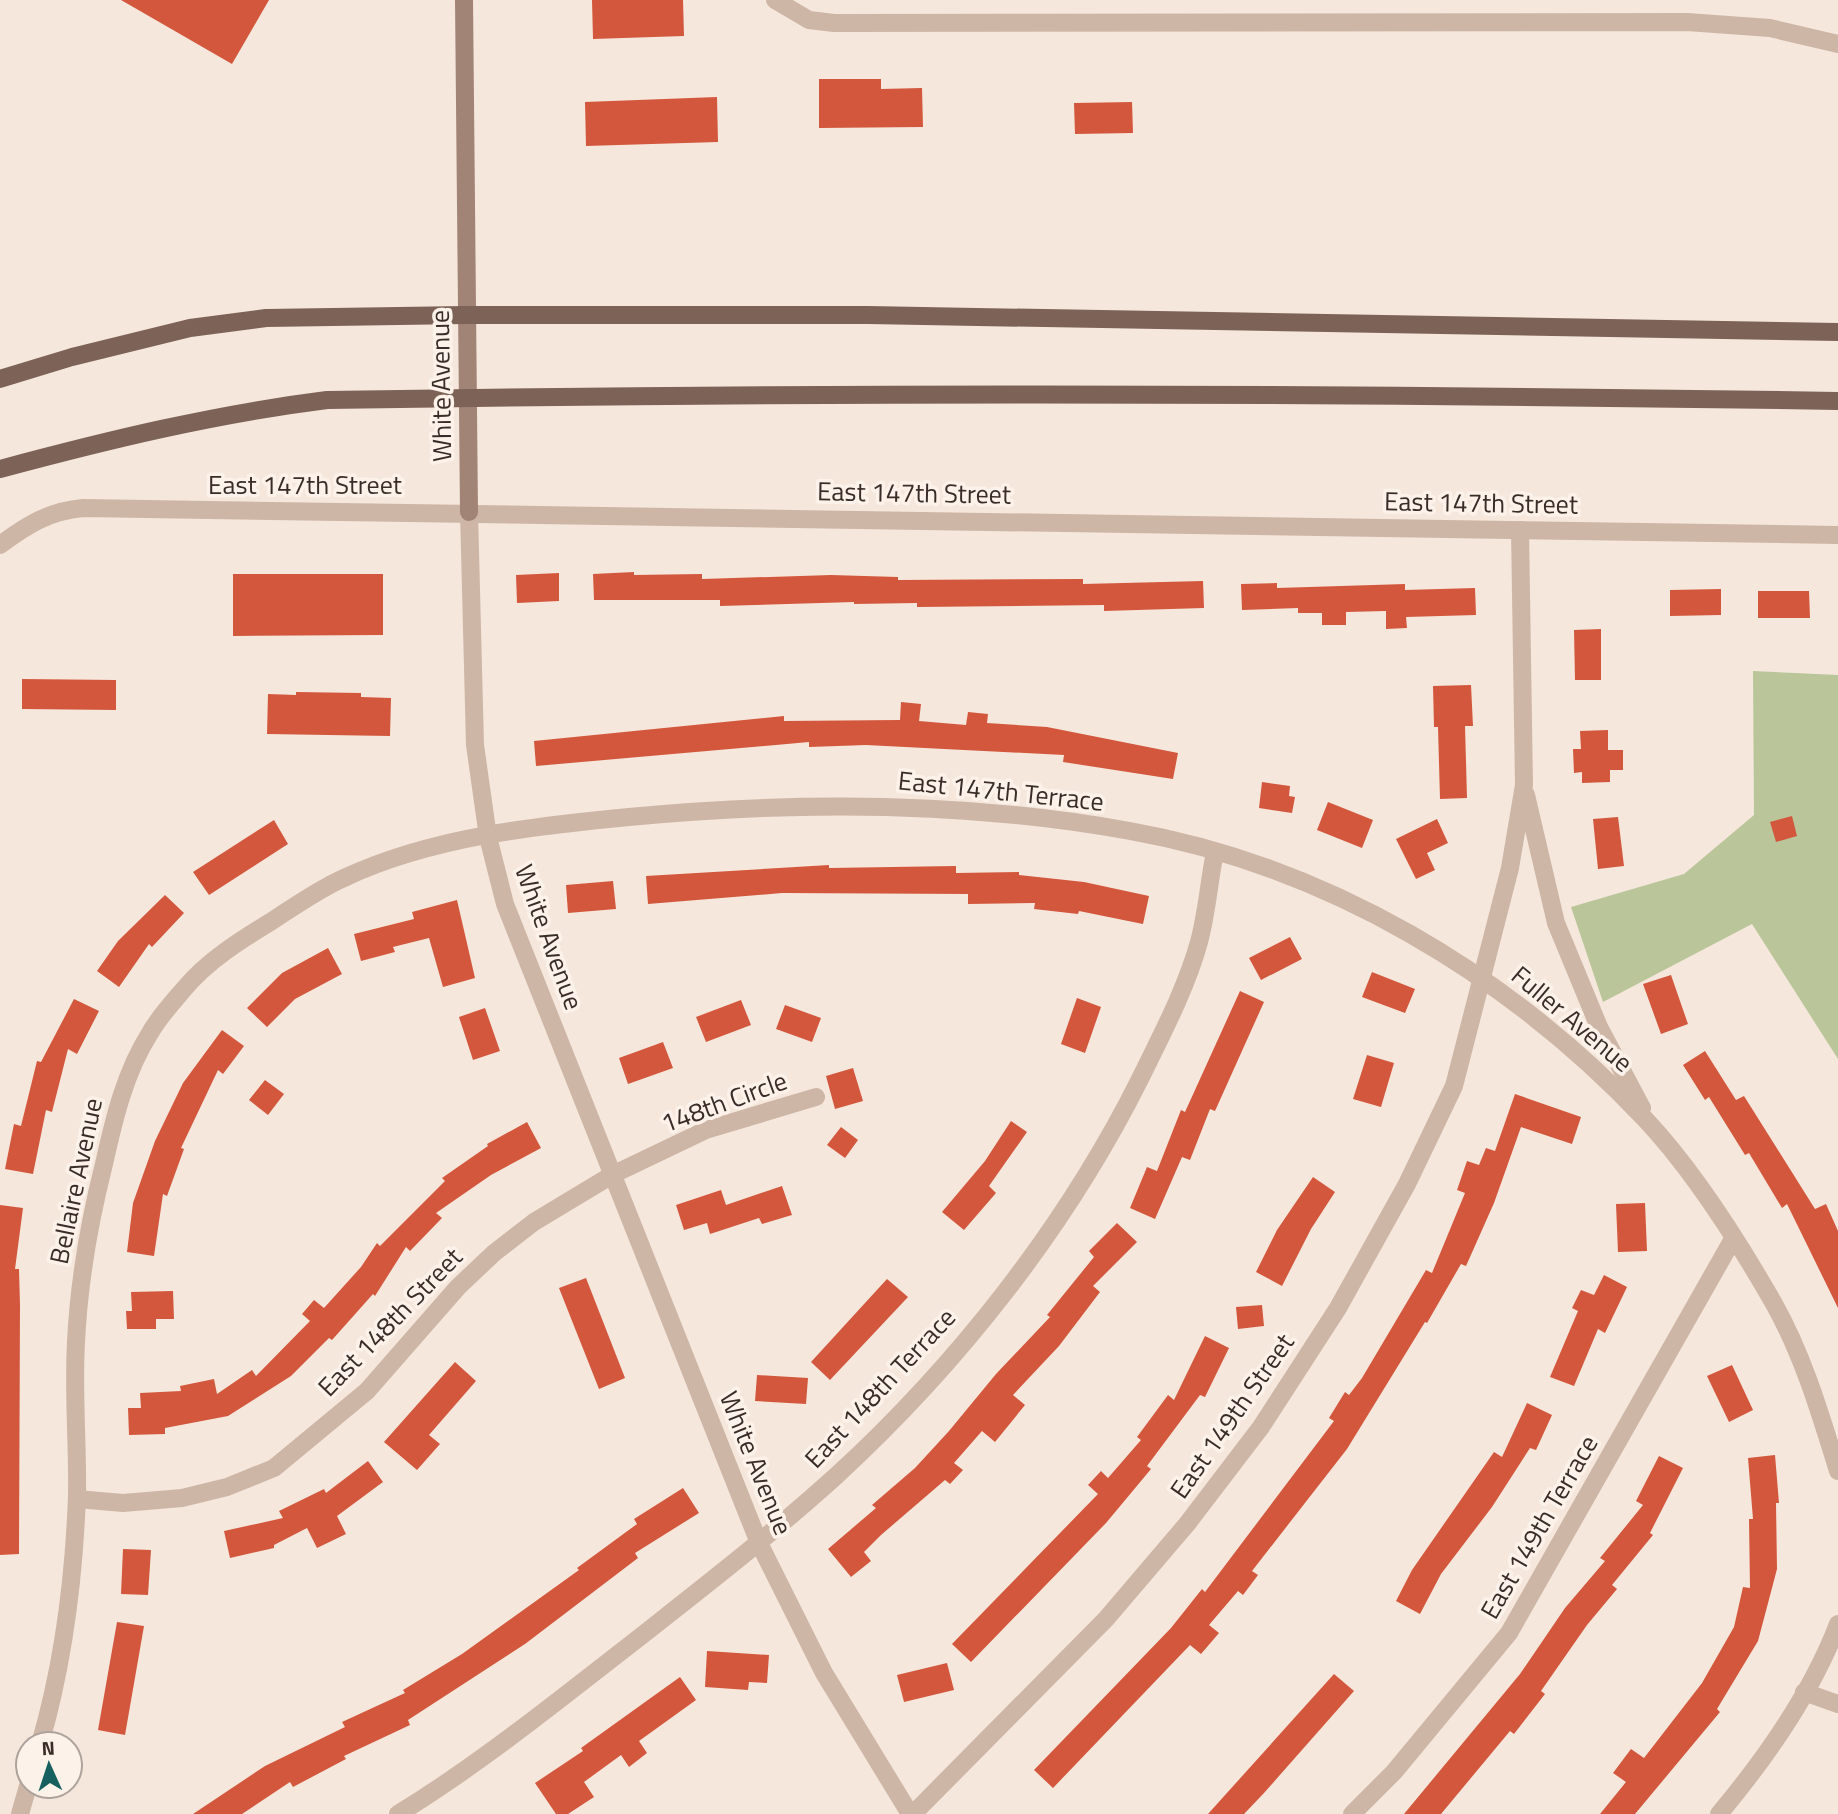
<svg xmlns="http://www.w3.org/2000/svg" width="1838" height="1814" font-family="'Titillium Web',sans-serif">
<rect width="100%" height="100%" fill="#f5e7dc"/>
<!-- green -->
<polygon fill="#bac69a" points="1753,671 1838,675 1838,1059 1752,924 1603,1002 1571,907 1684,874 1754,815"/>
<!-- building -->
<g fill="#d3573c">
<polygon points="121,0 269,0 232,64"/>
<polygon points="592,0 683,0 684,36 593,39"/>
<polygon points="819,79 881,79 881,89 922,88 923,127 819,128"/>
<polygon points="717,97 718,142 586,146 585,102"/>
<polygon points="1132,102 1133,133 1075,134 1074,103"/>
<polygon points="634,572 634,575 702,574 702,579 831,575 898,577 898,580 1083,579 1083,584 1203,581 1204,608 1104,611 1104,605 917,607 917,603 854,604 854,602 720,606 720,600 594,600 593,574"/>
<polygon points="559,573 559,601 517,603 516,575"/>
<polygon points="233,574 383,574 383,635 233,636"/>
<polygon points="1277,583 1277,588 1405,584 1405,590 1475,588 1476,615 1406,617 1407,628 1386,629 1386,611 1346,612 1346,625 1322,625 1322,613 1298,613 1298,608 1242,610 1241,584"/>
<polygon points="1721,589 1721,615 1670,616 1670,590"/>
<polygon points="1758,591 1809,591 1810,618 1758,618"/>
<polygon points="1601,629 1601,680 1575,680 1574,630"/>
<polygon points="22,679 116,680 116,710 22,709"/>
<polygon points="1471,685 1473,726 1465,726 1467,798 1440,799 1438,727 1434,727 1433,686"/>
<polygon points="296,692 361,693 361,697 391,698 390,736 267,734 268,694 296,695"/>
<polygon points="901,702 921,704 919,721 966,725 968,712 988,714 987,723 1047,727 1178,753 1173,779 1063,762 1064,755 866,745 809,747 809,742 536,766 534,741 784,716 784,721 900,720"/>
<polygon points="1608,730 1608,750 1623,750 1623,770 1610,770 1610,782 1582,783 1582,772 1574,773 1573,749 1581,749 1580,731"/>
<polygon points="1262,782 1290,786 1289,796 1295,797 1292,813 1259,808"/>
<polygon points="1328,802 1373,820 1362,848 1317,830"/>
<polygon points="1792,816 1797,836 1776,842 1770,822"/>
<polygon points="1618,817 1624,866 1598,869 1593,819"/>
<polygon points="1437,819 1448,843 1427,853 1435,870 1416,879 1396,839"/>
<polygon points="274,820 288,844 209,895 193,872"/>
<polygon points="829,865 829,868 956,866 956,873 1019,872 1019,875 1084,882 1149,896 1143,924 1079,911 1078,914 1034,909 1035,903 968,904 968,894 782,893 648,904 646,876"/>
<polygon points="613,881 616,909 568,913 566,885"/>
<polygon points="165,895 184,913 152,947 149,944 119,987 97,971 118,941"/>
<polygon points="457,900 475,978 443,987 429,938 393,947 395,952 361,961 354,934 414,919 412,912"/>
<polygon points="1290,937 1302,959 1261,980 1249,958"/>
<polygon points="328,948 342,974 295,999 267,1027 247,1008 282,973"/>
<polygon points="1372,972 1415,989 1405,1013 1362,997"/>
<polygon points="1671,975 1688,1024 1661,1034 1643,984"/>
<polygon points="1240,991 1264,1002 1215,1111 1210,1109 1190,1160 1182,1157 1155,1219 1130,1208 1147,1167 1157,1171 1181,1110 1185,1112"/>
<polygon points="1077,998 1101,1007 1085,1053 1061,1044"/>
<polygon points="74,999 99,1011 77,1054 68,1049 52,1112 46,1110 33,1174 5,1169 14,1124 21,1126 37,1061 41,1062"/>
<polygon points="741,1000 751,1025 706,1042 696,1017"/>
<polygon points="785,1005 821,1018 812,1042 776,1029"/>
<polygon points="485,1008 500,1051 473,1060 459,1017"/>
<polygon points="222,1030 244,1046 223,1074 218,1070 181,1148 184,1149 167,1196 163,1194 154,1256 127,1252 133,1203 155,1141 183,1083"/>
<polygon points="663,1042 673,1068 628,1084 619,1058"/>
<polygon points="1705,1051 1736,1100 1744,1096 1815,1209 1826,1204 1838,1231 1838,1308 1787,1204 1782,1208 1749,1153 1745,1155 1709,1097 1705,1100 1683,1065"/>
<polygon points="1367,1055 1394,1063 1381,1107 1353,1099"/>
<polygon points="853,1068 863,1101 835,1109 826,1076"/>
<polygon points="265,1080 284,1094 268,1115 249,1100"/>
<polygon points="1515,1094 1581,1117 1572,1144 1521,1127 1494,1203 1466,1266 1461,1264 1427,1323 1425,1322 1347,1449 1252,1571 1258,1575 1243,1595 1238,1591 1209,1625 1219,1633 1201,1654 1190,1645 1053,1788 1034,1770 1171,1628 1202,1589 1205,1592 1334,1421 1329,1418 1345,1392 1349,1395 1362,1378 1426,1270 1432,1273 1465,1193 1457,1190 1467,1161 1479,1165 1486,1148 1495,1151"/>
<polygon points="1011,1121 1027,1132 989,1186 996,1193 964,1230 942,1212 985,1161"/>
<polygon points="527,1122 541,1148 491,1175 436,1213 442,1218 410,1251 406,1247 375,1296 373,1294 332,1340 329,1338 291,1376 228,1416 165,1428 165,1434 129,1435 128,1408 141,1408 140,1393 181,1391 180,1386 214,1379 217,1394 252,1370 256,1376 310,1321 302,1314 314,1300 324,1308 361,1267 377,1243 380,1246 445,1181 442,1178 488,1146 487,1144"/>
<polygon points="841,1127 858,1140 845,1158 827,1145"/>
<polygon points="1313,1177 1335,1192 1311,1229 1282,1286 1256,1272 1277,1230"/>
<polygon points="782,1186 792,1215 762,1224 759,1218 710,1234 707,1223 684,1230 676,1205 721,1190 726,1205"/>
<polygon points="1645,1203 1647,1251 1618,1252 1616,1204"/>
<polygon points="0,1205 23,1208 15,1269 19,1269 20,1305 19,1554 0,1555"/>
<polygon points="1117,1223 1137,1242 1093,1286 1100,1292 1059,1346 1013,1395 1025,1405 995,1442 982,1431 954,1463 963,1470 950,1484 945,1480 881,1535 864,1552 871,1561 851,1577 828,1549 876,1508 872,1505 915,1468 949,1431 996,1374 1050,1317 1047,1315 1094,1257 1089,1251"/>
<polygon points="1604,1275 1627,1287 1605,1333 1598,1329 1574,1386 1550,1377 1578,1311 1572,1308 1581,1290 1594,1295"/>
<polygon points="586,1278 625,1378 599,1389 559,1288"/>
<polygon points="887,1279 908,1297 830,1380 811,1362"/>
<polygon points="173,1291 174,1319 156,1319 156,1329 127,1329 126,1311 132,1311 131,1292"/>
<polygon points="1262,1305 1264,1326 1238,1329 1236,1307"/>
<polygon points="1205,1336 1229,1348 1205,1397 1200,1395 1147,1466 1151,1469 1106,1523 971,1662 952,1644 1098,1494 1088,1485 1101,1471 1108,1478 1141,1440 1137,1437 1168,1395 1174,1400"/>
<polygon points="455,1362 476,1381 429,1435 440,1444 417,1470 384,1442"/>
<polygon points="1732,1365 1753,1410 1729,1422 1707,1376"/>
<polygon points="757,1375 808,1378 806,1404 755,1401"/>
<polygon points="1527,1403 1552,1415 1536,1450 1530,1448 1492,1507 1441,1574 1420,1614 1396,1601 1412,1570 1494,1452 1502,1457"/>
<polygon points="1775,1455 1779,1503 1776,1503 1777,1569 1758,1641 1717,1709 1720,1712 1635,1814 1600,1814 1626,1782 1613,1773 1631,1749 1644,1758 1702,1683 1734,1627 1743,1587 1750,1588 1749,1519 1753,1519 1748,1458"/>
<polygon points="1659,1456 1683,1468 1650,1533 1653,1535 1612,1585 1617,1589 1587,1625 1541,1691 1545,1694 1514,1734 1510,1731 1441,1814 1404,1814 1520,1674 1565,1608 1605,1561 1600,1558 1643,1505 1636,1501"/>
<polygon points="368,1461 383,1482 337,1516 346,1534 317,1548 307,1528 274,1545 274,1548 230,1558 224,1531 283,1518 279,1511 324,1489 326,1493"/>
<polygon points="683,1488 699,1513 635,1553 638,1558 525,1644 408,1720 410,1725 344,1756 346,1759 293,1787 290,1782 242,1814 193,1814 265,1766 345,1727 342,1722 405,1693 403,1690 462,1654 579,1570 577,1568 637,1524 634,1519"/>
<polygon points="123,1549 151,1550 148,1595 121,1594"/>
<polygon points="117,1622 144,1626 125,1735 98,1730"/>
<polygon points="707,1651 769,1655 767,1683 749,1682 748,1690 705,1687"/>
<polygon points="947,1663 954,1690 904,1702 897,1675"/>
<polygon points="1334,1674 1354,1691 1264,1793 1244,1814 1208,1814"/>
<polygon points="680,1677 696,1700 639,1741 647,1753 629,1767 621,1755 584,1782 594,1797 568,1814 556,1814 535,1783 583,1751 581,1748"/>
</g>
<g fill="none" stroke-linecap="round" stroke-linejoin="round">
<!-- street -->
<g stroke="#ceb6a6" stroke-width="18">
<polyline points="775,0 809,20 834,23 1687,22 1770,28 1838,44"/>
<polyline points="469,512 475,745 488,837 505,904 759,1543 824,1673 910,1814"/>
<path d="M0,545c27,-20 49,-34 83,-37l1755,27"/>
<polyline points="1526,795 1556,923 1599,1027 1642,1108"/>
<polyline points="77,1499 123,1503 182,1498 227,1487 274,1468 367,1391 458,1287 494,1253 534,1222 612,1175 706,1130 816,1097"/>
<polyline points="1804,1692 1838,1704"/>
<path d="M40,1744c23,-79 34,-166 37,-248 1,-51 -4,-103 -1,-154 3,-61 13,-119 28,-178 10,-45 21,-92 46,-131 9,-16 22,-30 34,-44 23,-28 58,-50 88,-68 23,-15 47,-32 72,-43 87,-41 191,-52 285,-61 167,-16 335,-16 501,14 197,35 379,144 515,288 48,51 93,122 128,183 30,53 47,111 65,169"/>
<polyline points="20,1814 28,1786"/>
<path d="M398,1814c85,-52 163,-116 242,-177 66,-52 133,-104 196,-161 121,-111 230,-249 304,-397 21,-43 46,-90 59,-137 8,-29 10,-61 16,-90"/>
<polyline points="913,1814 1106,1619 1187,1524 1261,1427 1338,1308 1407,1184 1454,1086 1510,868 1524,785 1520,530"/>
<polyline points="1352,1814 1394,1772 1509,1633 1733,1239"/>
<path d="M1719,1814c46,-55 93,-122 119,-190"/>
</g>
<!-- secondary -->
<polyline stroke="#a28477" stroke-width="18" points="464,0 469,512"/>
<!-- primary -->
<g stroke="#7d6257" stroke-width="18">
<polyline points="0,379 72,357 190,328 266,318 465,315 868,315 1838,332"/>
<path d="M0,469c108,-29 215,-55 327,-69 503,-8 1007,-7 1511,1"/>
</g>
</g>
<g text-anchor="middle" stroke-width="7" stroke-linejoin="round" paint-order="stroke">
<!-- street labels -->
<g font-size="26" fill="#3a2c28" stroke="#fcf2e9">
<text transform="translate(441 386) rotate(-91)" y="9">White Avenue</text>
<text x="305" y="494">East 147th Street</text>
<text transform="translate(914 493) rotate(1)" y="9">East 147th Street</text>
<text transform="translate(1481 503) rotate(1)" y="9">East 147th Street</text>
<text transform="translate(1001 791) rotate(6)" y="9">East 147th Terrace</text>
<text transform="translate(549 937) rotate(70)" y="9">White Avenue</text>
<text transform="translate(1572 1019) rotate(40)" y="9">Fuller Avenue</text>
<text transform="translate(724 1102) rotate(-20)" y="9">148th Circle</text>
<text transform="translate(76 1181) rotate(-78)" y="9">Bellaire Avenue</text>
<text transform="translate(390 1322) rotate(-46)" y="9">East 148th Street</text>
<text transform="translate(880 1388) rotate(-47)" y="9">East 148th Terrace</text>
<text transform="translate(1232 1416) rotate(-55)" y="9">East 149th Street</text>
<text transform="translate(756 1463) rotate(68)" y="9">White Avenue</text>
<text transform="translate(1539 1527) rotate(-60)" y="9">East 149th Terrace</text>
</g>
</g>
<!-- north arrow -->
<g transform="translate(49 1765) rotate(357)"><circle r="33" fill="#fcf2e9" stroke="#aea39c" stroke-width="2"/>
<path d="M0-5L12 26L0 18L-12 26Z" fill="#186060"/>
<text y="-10" font-size="19" font-weight="bold" text-anchor="middle" fill="#3a2c28">N</text>
</g>
</svg>
